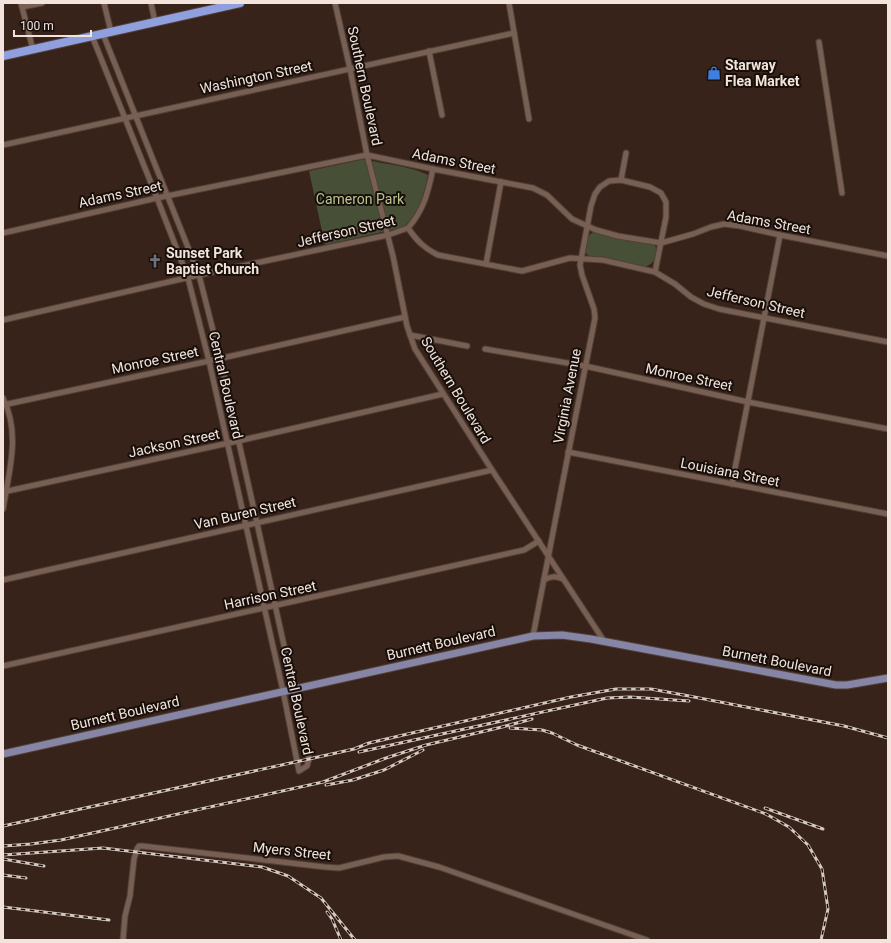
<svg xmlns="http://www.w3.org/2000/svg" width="891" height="943" font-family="Roboto,sans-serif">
<rect width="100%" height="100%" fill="#372319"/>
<!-- green -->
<g fill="#484f37">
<path d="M365,159c20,6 44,6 63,16 -5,22 -8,36 -24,52l-79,18 -16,-74z"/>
<path d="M593,232l60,11 4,6c-2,10 -2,14 -12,18l-55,-10 -6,-6 3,-14z"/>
</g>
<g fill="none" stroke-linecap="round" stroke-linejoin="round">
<!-- minor casing -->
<g stroke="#514038" stroke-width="7">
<g id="minor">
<polyline points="21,3 33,50"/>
<polyline points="104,3 111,32"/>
<polyline points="151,3 155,22"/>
<polyline points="335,3 350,69 367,155 393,256 407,326 415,349 492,470 604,641"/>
<polyline points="509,3 529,119"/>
<polyline points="22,7 42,3"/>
<polyline points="92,36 157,198 188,278 209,361 283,691 299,771 307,766 309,759 257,523 220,358 199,275 103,34"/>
<polyline points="819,42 842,193"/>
<polyline points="429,51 442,115"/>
<polyline points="3,145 514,33"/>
<polyline points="621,180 626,153"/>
<path d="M408,228c9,13 16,20 30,27l84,16 48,-13 33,2 52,12 20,12 16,13 13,7 15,5 169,33"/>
<path d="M408,228c16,-18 20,-36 25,-59"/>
<polyline points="3,233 157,198 367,155 433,169 533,188 547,195 572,219 596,230 618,236 661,243 693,234 711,227 724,224 740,226 780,235 888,256"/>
<polyline points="486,264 501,182"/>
<polyline points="3,320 199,275 388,235 408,228"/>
<polyline points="410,335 467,346"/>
<polyline points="485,349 585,366 748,402 888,429"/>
<path d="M3,398c18,36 6,73 0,111"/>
<polyline points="3,405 209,361 405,317"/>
<polyline points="568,452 888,514"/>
<polyline points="732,484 780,235"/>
<polyline points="3,492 238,441 443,394"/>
<polyline points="3,580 492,470"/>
<path d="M544,580c7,-4 11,-4 19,-1"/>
<polyline points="533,636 566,465 595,318 594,309 582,275 580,265 591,206 595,194 600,187 609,181 621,180 650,187 661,193 666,202 666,217 655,272"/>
<polyline points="3,666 524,550 539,541"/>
<polyline points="123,940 125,916 130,896 134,859 137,849 139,846 142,846 325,867 339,868 384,857 398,856 439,867 647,940"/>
</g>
</g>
<!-- major casing -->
<g stroke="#514038" stroke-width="9">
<polyline id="major" points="3,754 533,636 562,635 591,639 836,685 847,685 888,678"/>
</g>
<!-- highway casing -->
<g stroke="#514038" stroke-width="10">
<polyline id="highway" points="3,56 240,3"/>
</g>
<!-- minor -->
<use href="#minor" stroke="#775f53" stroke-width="5"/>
<!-- major -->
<use href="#major" stroke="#8685a6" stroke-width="7"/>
<!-- highway -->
<use href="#highway" stroke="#909fde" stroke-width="8"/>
<!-- rail casing -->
<g stroke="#d6c7bf" stroke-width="3">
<g id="rail">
<polyline points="510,728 542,730 552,733 577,745 766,814 789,827 808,845 822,869 828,909 821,940"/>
<polyline points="359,752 607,698 630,697 689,701"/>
<polyline points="326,785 353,780 384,770 423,750"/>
<polyline points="765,808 823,829"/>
<polyline points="3,826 309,759 354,749 369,743 412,733 571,697 616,689 651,689 689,696 844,726 888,738"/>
<polyline points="3,846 31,844 61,840 323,782 386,758 426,745 502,727 532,719"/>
<polyline points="3,855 103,848 262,867 288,876 321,898 355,940"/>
<polyline points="3,859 44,866"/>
<polyline points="3,875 26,878"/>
<polyline points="3,907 109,920"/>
<polyline points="327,912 332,919 341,940"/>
</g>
</g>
<!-- rail -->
<use href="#rail" stroke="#180f0a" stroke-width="1.5" stroke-dasharray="4.5" stroke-linecap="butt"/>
</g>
<!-- icons -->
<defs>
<g id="shop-bare" transform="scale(1.08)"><path d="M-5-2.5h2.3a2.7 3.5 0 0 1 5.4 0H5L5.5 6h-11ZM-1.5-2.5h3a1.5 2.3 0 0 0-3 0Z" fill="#3f7fe0" stroke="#180f0a" stroke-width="2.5" paint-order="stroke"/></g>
<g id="church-bare" transform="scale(1.08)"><path d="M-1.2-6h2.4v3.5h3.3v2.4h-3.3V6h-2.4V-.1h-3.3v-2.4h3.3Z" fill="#6b7280" stroke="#180f0a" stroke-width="2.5" paint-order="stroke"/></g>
</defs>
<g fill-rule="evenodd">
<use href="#shop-bare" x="714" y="73"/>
<use href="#church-bare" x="155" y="261"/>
</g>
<g text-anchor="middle" stroke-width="4" stroke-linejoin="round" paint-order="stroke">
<!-- poi labels -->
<g font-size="14" font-weight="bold" fill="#f2e4dd" stroke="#180f0a" text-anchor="start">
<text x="725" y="70">Starway<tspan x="725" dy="16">Flea Market</tspan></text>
<text x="166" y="258">Sunset Park<tspan x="166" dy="16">Baptist Church</tspan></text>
</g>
<!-- street labels -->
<g font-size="14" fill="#f2e4dd" stroke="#180f0a">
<text transform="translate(256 77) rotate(-12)" y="5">Washington Street</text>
<text transform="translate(365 86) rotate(78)" y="5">Southern Boulevard</text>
<text transform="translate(454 161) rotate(11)" y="5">Adams Street</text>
<text transform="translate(120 194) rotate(-12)" y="5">Adams Street</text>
<text transform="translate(769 222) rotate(10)" y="5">Adams Street</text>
<text transform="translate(346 231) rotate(-13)" y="5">Jefferson Street</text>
<text transform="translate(756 302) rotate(13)" y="5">Jefferson Street</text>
<text transform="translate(155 360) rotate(-12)" y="5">Monroe Street</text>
<text transform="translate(689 377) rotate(12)" y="5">Monroe Street</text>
<text transform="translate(226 385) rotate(77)" y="5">Central Boulevard</text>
<text transform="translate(456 390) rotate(59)" y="5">Southern Boulevard</text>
<text transform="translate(567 396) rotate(-79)" y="5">Virginia Avenue</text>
<text transform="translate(174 443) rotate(-12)" y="5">Jackson Street</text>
<text transform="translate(730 472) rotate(11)" y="5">Louisiana Street</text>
<text transform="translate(245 513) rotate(-13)" y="5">Van Buren Street</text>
<text transform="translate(270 595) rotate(-12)" y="5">Harrison Street</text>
<text transform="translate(441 643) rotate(-13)" y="5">Burnett Boulevard</text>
<text transform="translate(777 661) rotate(11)" y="5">Burnett Boulevard</text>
<text transform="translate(297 701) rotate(78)" y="5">Central Boulevard</text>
<text transform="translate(125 713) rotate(-13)" y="5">Burnett Boulevard</text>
<text transform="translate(292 851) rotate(6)" y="5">Myers Street</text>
</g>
<!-- park labels -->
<g font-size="14" fill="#b7c591" stroke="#180f0a">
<text x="360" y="204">Cameron Park</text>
</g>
</g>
<!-- border -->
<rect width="891" height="943" fill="none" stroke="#f2e4dd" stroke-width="8"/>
<!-- scale -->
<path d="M14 30v6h77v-6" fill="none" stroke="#f2e4dd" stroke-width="2"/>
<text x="20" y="30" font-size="12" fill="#f2e4dd" stroke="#180f0a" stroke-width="3" paint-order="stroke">100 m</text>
</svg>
